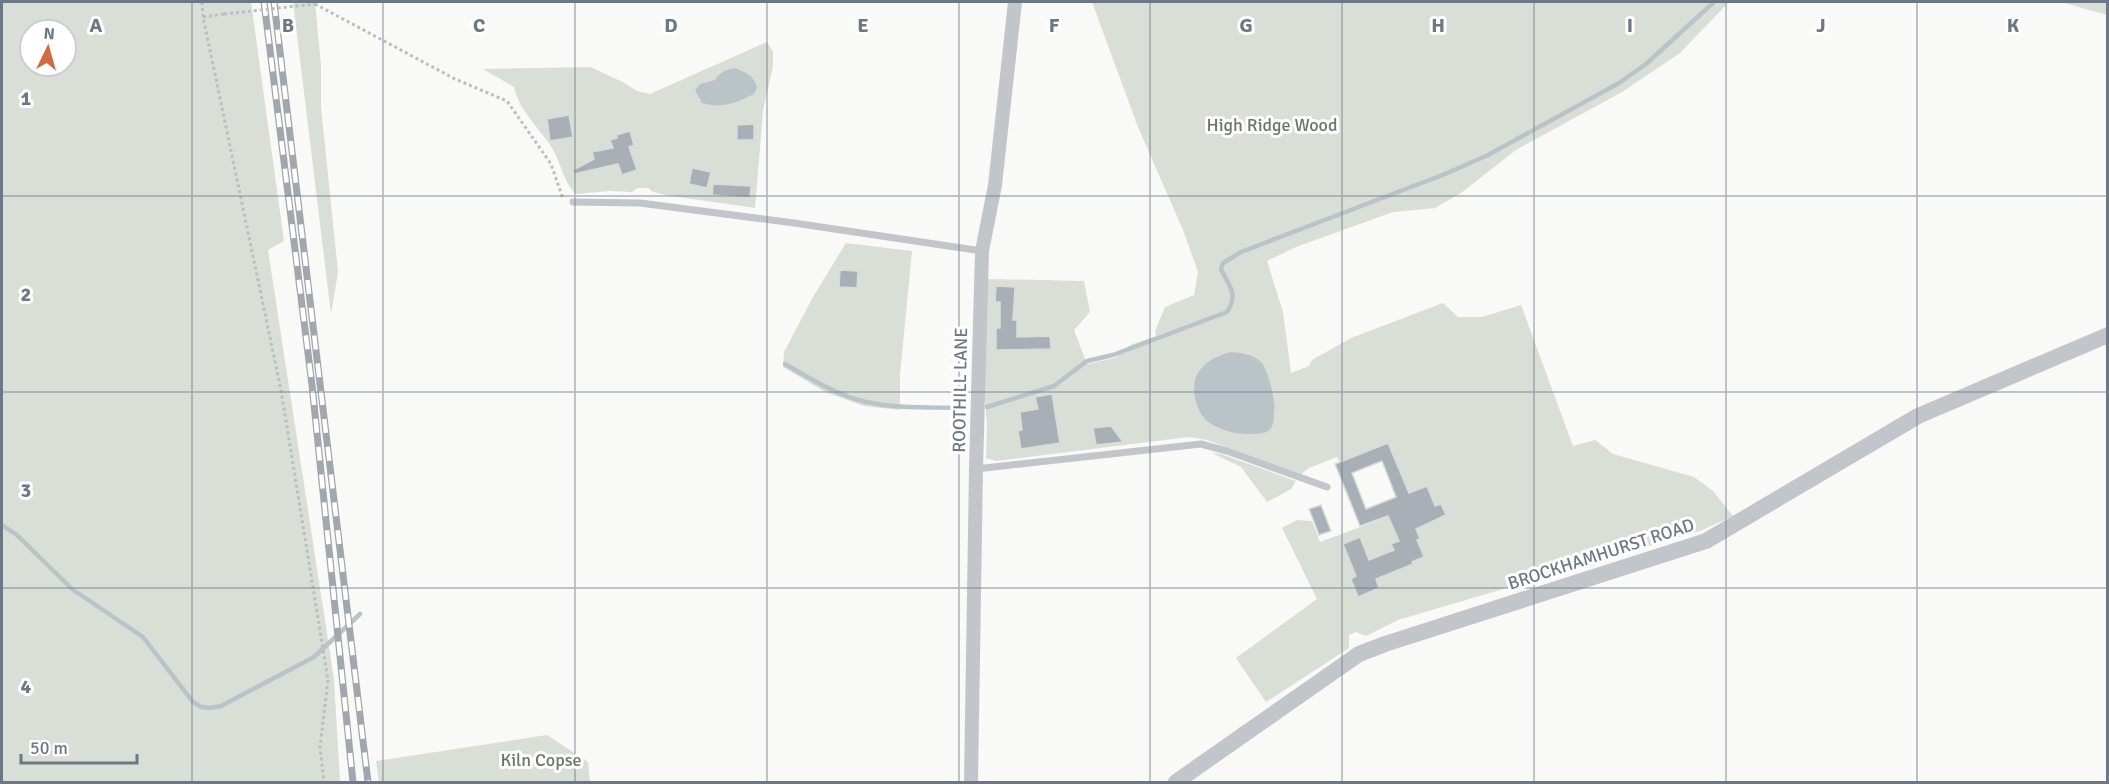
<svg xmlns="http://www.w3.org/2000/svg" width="2109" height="784" font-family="Signika,sans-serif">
<rect width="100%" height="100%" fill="#f9f9f8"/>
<!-- green -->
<g fill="#d9ded7" fill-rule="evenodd">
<path d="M2,2h249l33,239 -16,9 66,429 6,103h-338zM30,30h36v36h-36z"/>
<polygon points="293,2 315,2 321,66 321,107 338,272 331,314"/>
<path d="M1092,2h637l-49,51 -58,39 -106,58 -55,43 -26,15 -42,4 -97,35 -29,14 16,51 8,61 18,-7 3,-6 39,-22 92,-35 15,14h24l39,-12 52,141 22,-6 18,14 81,23 19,14 20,25 -33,15 -302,89 -32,16 -10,-4 -7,3v13l-83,54 -30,-44 81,-59 -35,-71 15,-8 15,1 8,21 113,-42 -6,-14 -18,7 -21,-50 -48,19 -3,-5 -28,11 -8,6 -94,-34 -18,-3 -193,24 -10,-3 1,-34 -3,-37 4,-108 96,2 6,31 -16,18 13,34 28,-6 15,-13 26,-9 -1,-5 10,-24 29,-12 4,-23 -15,-42 -45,-103zM1219,355l56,55c0,15 -4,21 -19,24l-55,-66z"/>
<polygon points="2061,2 2107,2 2107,15"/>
<path d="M767,42l6,10v14l-10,44 -8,98 -90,-13 -14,-4 -2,-3h-12l-5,4 -22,-1 -34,3c-14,-14 -14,-30 -24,-46 -13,-21 -33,-37 -38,-61l-31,-18 107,-2 33,15 14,9 13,3z"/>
<polygon points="846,243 912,251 900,375 900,410 864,406 825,392 783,367 784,352 813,297"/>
<polygon points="1212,453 1221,454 1296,481 1291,489 1267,502 1241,467"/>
<polygon points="547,735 588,762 590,782 379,782 376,761"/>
</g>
<!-- water -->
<g fill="#bac3c8">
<path d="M735,68c10,4 20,8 22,20l-3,6c-17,9 -34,15 -52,9l-7,-13 5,-6 15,-4c5,-8 11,-10 20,-12z"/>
<path d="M1231,352c10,1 22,2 30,10 9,10 19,54 10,66 -4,6 -15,6 -21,6 -14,0 -28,-3 -40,-11 -8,-5 -12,-14 -14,-22 -8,-27 10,-43 35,-49z"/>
</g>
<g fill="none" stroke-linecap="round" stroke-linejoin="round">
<!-- stream -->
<g stroke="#bac3c8" stroke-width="4.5">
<path d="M785,364c26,15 53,32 81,38 33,7 66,5 99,6"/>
<path d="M987,407l67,-21 33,-25 26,-6 114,-43c12,-18 2,-26 -6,-43l2,-6 18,-11 204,-78 43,-19 131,-72 27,-19 68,-62"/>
<polyline points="2,525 17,535 72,589 143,637 193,702 201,707 210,708 221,706 314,657 360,614"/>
</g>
</g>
<!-- building -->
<g fill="#a9afb6" stroke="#dbdbda" stroke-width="1.5" fill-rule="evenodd">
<polygon points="569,115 573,137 550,141 547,119"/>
<polygon points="754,124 754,140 737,140 737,125"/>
<polygon points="630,131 634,145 629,147 637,170 622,175 618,164 574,174 573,170 594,159 592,152 613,148 610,140 617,138 616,135"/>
<polygon points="692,168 711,172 707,188 689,184"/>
<polygon points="713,184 751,186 750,198 712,195"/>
<polygon points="840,270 858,271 857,288 839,287"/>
<polygon points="996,286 1015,287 1013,320 1017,320 1017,337 1050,336 1051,349 996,350 996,328 1000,328 1000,302 995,302"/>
<polygon points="1052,394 1060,443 1021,449 1018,431 1022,430 1020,412 1038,409 1035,397"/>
<polygon points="1111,426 1123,442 1096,445 1093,428"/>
<path d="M1388,443l21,50 18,-7 8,20 6,-2 5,11 -30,14 4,10 -3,1 7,17 -12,5 1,2 -37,15 3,9 -21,9 -7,-18 5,-3 -13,-32 17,-7 9,23 25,-10 -3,-6 8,-3 -11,-25 -28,10 -25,-62zM1382,461l14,36 -30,12 -14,-36z"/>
<polygon points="1321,505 1331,531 1319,535 1309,509"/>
</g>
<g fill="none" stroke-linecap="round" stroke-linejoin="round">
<!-- path -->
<g stroke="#bcbec1" stroke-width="3" stroke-dasharray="3 3" stroke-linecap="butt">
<polyline points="202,2 203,17 281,390 328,680 320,747 324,782"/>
<polyline points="315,4 455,79 507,101 551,164 563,199"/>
<polyline points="203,17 224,14"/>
</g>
<!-- service -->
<g stroke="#c2c5c9" stroke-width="7">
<polyline points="573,202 640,203 794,223 982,251"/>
<polyline points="976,469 1201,444 1227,451 1327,487"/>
</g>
<!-- minor -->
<polyline stroke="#c2c5c9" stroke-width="14" points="971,782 976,469 982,251 995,185 1015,2"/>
<!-- tertiary -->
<polyline stroke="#c2c5c9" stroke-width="16" points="1176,782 1359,654 1385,644 1706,541 1918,416 2108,335"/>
<!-- rail casing -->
<g stroke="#a2a7ad" stroke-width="7">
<g id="rail">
<polyline points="264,2 312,385 353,782"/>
<polyline points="274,2 368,782"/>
</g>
</g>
<!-- rail -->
<use href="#rail" stroke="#fff" stroke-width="4.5" stroke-dasharray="14" stroke-linecap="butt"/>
<!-- path-bridge -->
<polyline stroke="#bcbec1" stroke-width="3" stroke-dasharray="3 3" stroke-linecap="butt" points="224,14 315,4"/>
</g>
<!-- grid -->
<path fill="none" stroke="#6c7885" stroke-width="1.5" stroke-opacity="0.55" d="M192,2v780M383,2v780M575,2v780M767,2v780M959,2v780M1150,2v780M1342,2v780M1534,2v780M1726,2v780M1917,2v780M2,196h2106M2,392h2106M2,588h2106"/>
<g text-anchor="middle" stroke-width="6" stroke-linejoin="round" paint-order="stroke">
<!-- park labels -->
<g font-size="18" fill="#687866" stroke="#fff">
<text x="1272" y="131">High Ridge Wood</text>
<text x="541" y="766">Kiln Copse</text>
</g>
<!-- street labels -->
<g font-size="18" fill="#6c7885" stroke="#fff">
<text transform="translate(960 390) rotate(-89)" y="6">ROOTHILL LANE</text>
<text transform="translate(1601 554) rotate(-18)" y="6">BROCKHAMHURST ROAD</text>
</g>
</g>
<g font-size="20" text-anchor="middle" font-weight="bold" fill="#6c7885" stroke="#fff" stroke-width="6" stroke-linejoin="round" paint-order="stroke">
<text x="96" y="32">A</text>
<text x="288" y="32">B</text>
<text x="479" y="32">C</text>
<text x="671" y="32">D</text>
<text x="863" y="32">E</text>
<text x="1054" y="32">F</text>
<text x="1246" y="32">G</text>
<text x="1438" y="32">H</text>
<text x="1630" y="32">I</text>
<text x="1821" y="32">J</text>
<text x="2013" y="32">K</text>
<text x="26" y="105">1</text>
<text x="26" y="301">2</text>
<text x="26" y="497">3</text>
<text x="26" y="693">4</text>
</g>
<!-- border -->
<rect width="2109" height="784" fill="none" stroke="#6c7885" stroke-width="6"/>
<!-- north arrow -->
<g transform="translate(48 48) rotate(5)"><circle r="28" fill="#ffffff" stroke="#c4c9ce" stroke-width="1.5"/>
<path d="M0-4.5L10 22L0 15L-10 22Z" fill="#d06b41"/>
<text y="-9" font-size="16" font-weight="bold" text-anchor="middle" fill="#6c7885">N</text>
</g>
<!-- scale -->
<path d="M21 754v9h116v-9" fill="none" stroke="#6c7885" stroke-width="3"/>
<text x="30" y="754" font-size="18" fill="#6c7885" stroke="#ffffff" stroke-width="4.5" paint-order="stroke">50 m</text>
</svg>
